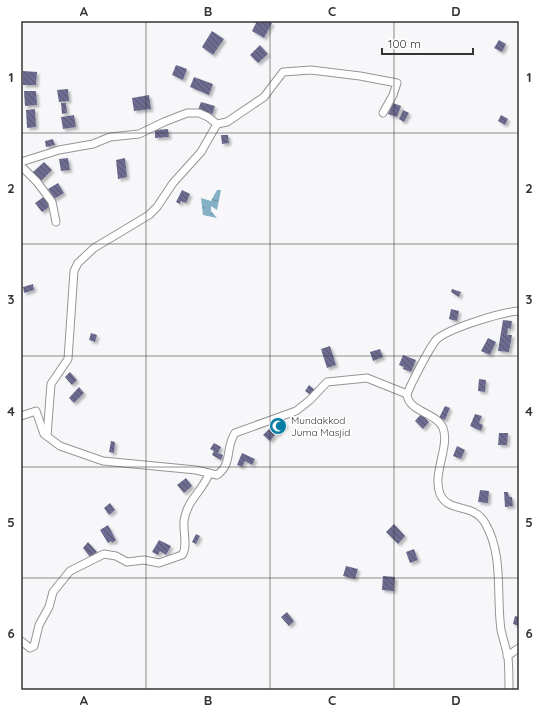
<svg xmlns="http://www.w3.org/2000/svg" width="540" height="711" font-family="Quicksand,sans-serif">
<defs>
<pattern id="water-ripples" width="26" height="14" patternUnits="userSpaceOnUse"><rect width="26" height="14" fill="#83b0c4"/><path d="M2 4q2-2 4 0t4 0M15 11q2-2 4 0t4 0" fill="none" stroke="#6c90a0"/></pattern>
<pattern id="building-back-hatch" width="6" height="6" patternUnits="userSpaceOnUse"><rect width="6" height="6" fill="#6d6c90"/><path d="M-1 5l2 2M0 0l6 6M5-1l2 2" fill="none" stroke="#565570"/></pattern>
<filter id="shadow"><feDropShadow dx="2.5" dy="2.5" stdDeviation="1" flood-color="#0004"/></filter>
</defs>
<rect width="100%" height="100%" fill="#f7f7f9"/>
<!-- water -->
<polygon fill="url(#water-ripples)" points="217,190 221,190 217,210 211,206 211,211 217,218 203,215 201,198 211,201"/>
<!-- building -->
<g fill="url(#building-back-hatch)" filter="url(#shadow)">
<polygon points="257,21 267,21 272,23 264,38 252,31"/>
<polygon points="212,31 224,39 213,55 202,47"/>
<polygon points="499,40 506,44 502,52 494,48"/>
<polygon points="260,45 268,54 258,63 250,55"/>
<polygon points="176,65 187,69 183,80 172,75"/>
<polygon points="23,71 37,72 36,85 23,85"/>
<polygon points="194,77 213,84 209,95 190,87"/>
<polygon points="68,89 69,101 59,102 57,90"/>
<polygon points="24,91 36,91 37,105 25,106"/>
<polygon points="149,95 151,109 134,111 132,98"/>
<polygon points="201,102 215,106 212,115 198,110"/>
<polygon points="61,103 66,103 67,113 62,114"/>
<polygon points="393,103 401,106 397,117 388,114"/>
<polygon points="35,109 36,127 27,128 26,110"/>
<polygon points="403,110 409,113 404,122 399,119"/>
<polygon points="74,115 76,127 63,129 61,117"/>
<polygon points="501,115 508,119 505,125 498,121"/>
<polygon points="168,129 169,137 155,138 155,130"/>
<polygon points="221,135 228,135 229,143 222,144"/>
<polygon points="53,139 55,145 46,147 45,141"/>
<polygon points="68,158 70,170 61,171 59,159"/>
<polygon points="125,158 127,177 118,179 116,160"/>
<polygon points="44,162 52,170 41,181 33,172"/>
<polygon points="58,183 64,193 54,199 48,189"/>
<polygon points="182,190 190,194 186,203 181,201 180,204 176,202"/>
<polygon points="45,196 52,205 42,212 35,203"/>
<polygon points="33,284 34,290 24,293 23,287"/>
<polygon points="452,289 461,292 459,297 451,292"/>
<polygon points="451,309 459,311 457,321 449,319"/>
<polygon points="503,320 512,321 511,329 508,328 507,335 512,335 509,352 498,351"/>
<polygon points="91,333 97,335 95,342 89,340"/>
<polygon points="488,338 496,342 490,355 481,351"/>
<polygon points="330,346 336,365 327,368 321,349"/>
<polygon points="380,349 383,357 373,361 370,352"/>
<polygon points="403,355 416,360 411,372 403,369 404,367 399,365"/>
<polygon points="70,372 77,380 72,385 65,377"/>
<polygon points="479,379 486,380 485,392 478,391"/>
<polygon points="309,385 315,390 311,395 305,391"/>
<polygon points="79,387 84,393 74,403 69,398"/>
<polygon points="445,406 450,408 445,420 439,418"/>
<polygon points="421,414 429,422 423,429 415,421"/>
<polygon points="475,414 482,416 479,423 483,425 481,431 470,426"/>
<polygon points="281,419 286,425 277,435 269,428 276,420"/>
<polygon points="269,429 275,435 270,441 263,435"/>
<polygon points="499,433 508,433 507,445 498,445"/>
<polygon points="111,441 115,442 114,453 109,452"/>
<polygon points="214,443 221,447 218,453 223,455 221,460 212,455 214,451 210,449"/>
<polygon points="457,446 465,450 461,459 453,456"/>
<polygon points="242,453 255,459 252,465 245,461 242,467 237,465"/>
<polygon points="186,478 192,486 184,493 177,485"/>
<polygon points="480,490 489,491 488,503 478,502"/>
<polygon points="504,492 508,492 509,497 512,497 513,506 505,507"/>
<polygon points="110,503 115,510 109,515 104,508"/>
<polygon points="394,524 405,536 398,544 386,532"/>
<polygon points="108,525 116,540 112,543 111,541 108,543 100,530"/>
<polygon points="196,534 200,536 196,544 192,542"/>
<polygon points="159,540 171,546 166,555 160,551 158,555 152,552"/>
<polygon points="88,542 97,552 90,557 83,548"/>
<polygon points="414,549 418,560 410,563 406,552"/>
<polygon points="346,566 358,569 355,579 343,576"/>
<polygon points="383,576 395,577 394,591 382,590"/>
<polygon points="287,612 294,621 289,626 281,617"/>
<polygon points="515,616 519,617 519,626 513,624"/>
</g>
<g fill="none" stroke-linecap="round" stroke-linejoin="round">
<!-- minor casing -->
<g stroke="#959597" stroke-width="9">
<g id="minor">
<polyline points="21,162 59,150 93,144 110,137 139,134 164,122 187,113 199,113 208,117 217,124 227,122 264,97 283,72 311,70 360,76 397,83 393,95 383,113"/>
<polyline points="21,166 37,182 52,202 56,222"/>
<path d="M407,394c1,18 29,18 36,34 7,19 -11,45 -3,66 9,20 33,8 45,29 19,32 11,72 16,107 2,9 5,18 7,27 1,11 1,22 1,33"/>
<path d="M21,416l15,-5 8,23 16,12 43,15 93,9 21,5c16,-11 8,-28 18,-42l61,-22 14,-11 17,-18 40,-4 40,16c4,-10 23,-48 30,-55 13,-11 65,-27 82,-28"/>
<polyline points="47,436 51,384 68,359 74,271 78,263 94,248 149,215 157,207 173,183 201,152 217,124"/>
<path d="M21,641l9,7 4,-2 5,-21 10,-18 4,-15 17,-21 34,-17 12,2 11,6 17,-2 15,3 23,-8c6,-7 1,-24 2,-34 3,-21 17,-28 25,-47"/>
<polyline points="507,656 519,648"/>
</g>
</g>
<!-- minor -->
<use href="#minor" stroke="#fff" stroke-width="7"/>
</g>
<!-- grid -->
<path fill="none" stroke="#343435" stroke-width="1" stroke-opacity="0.55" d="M146,21v669M270,21v669M394,21v669M21,133h498M21,244h498M21,356h498M21,467h498M21,578h498"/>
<!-- icons -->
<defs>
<g id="mosque-disc" transform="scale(0.9)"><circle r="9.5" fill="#057da4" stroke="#fff"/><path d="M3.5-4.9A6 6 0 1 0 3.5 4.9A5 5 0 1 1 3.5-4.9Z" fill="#fff"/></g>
</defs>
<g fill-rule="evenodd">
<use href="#mosque-disc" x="278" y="426"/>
</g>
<g text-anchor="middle" stroke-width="4" stroke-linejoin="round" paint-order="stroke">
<!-- poi labels -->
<g font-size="10" fill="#343435" stroke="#fff" text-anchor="start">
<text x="291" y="424">Mundakkod<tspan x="291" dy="12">Juma Masjid</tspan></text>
</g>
</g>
<!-- border -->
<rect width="540" height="711" fill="none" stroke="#ffffff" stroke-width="44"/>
<!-- scale -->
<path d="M382 48v6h91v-6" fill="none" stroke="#343435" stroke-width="2"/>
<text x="388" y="48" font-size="12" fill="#343435" stroke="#ffffff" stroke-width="3" paint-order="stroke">100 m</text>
<rect x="22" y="22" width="496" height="667" fill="none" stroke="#343435" stroke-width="1.5"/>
<g font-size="13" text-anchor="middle" font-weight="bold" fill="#343435">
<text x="84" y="16">A</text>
<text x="208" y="16">B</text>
<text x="332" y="16">C</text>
<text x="456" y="16">D</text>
<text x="11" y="82">1</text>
<text x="529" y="82">1</text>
<text x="11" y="193">2</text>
<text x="529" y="193">2</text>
<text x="11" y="304">3</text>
<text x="529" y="304">3</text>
<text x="11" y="416">4</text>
<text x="529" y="416">4</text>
<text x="11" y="527">5</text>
<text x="529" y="527">5</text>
<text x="11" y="638">6</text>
<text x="529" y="638">6</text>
<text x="84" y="705">A</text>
<text x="208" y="705">B</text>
<text x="332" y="705">C</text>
<text x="456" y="705">D</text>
</g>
</svg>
